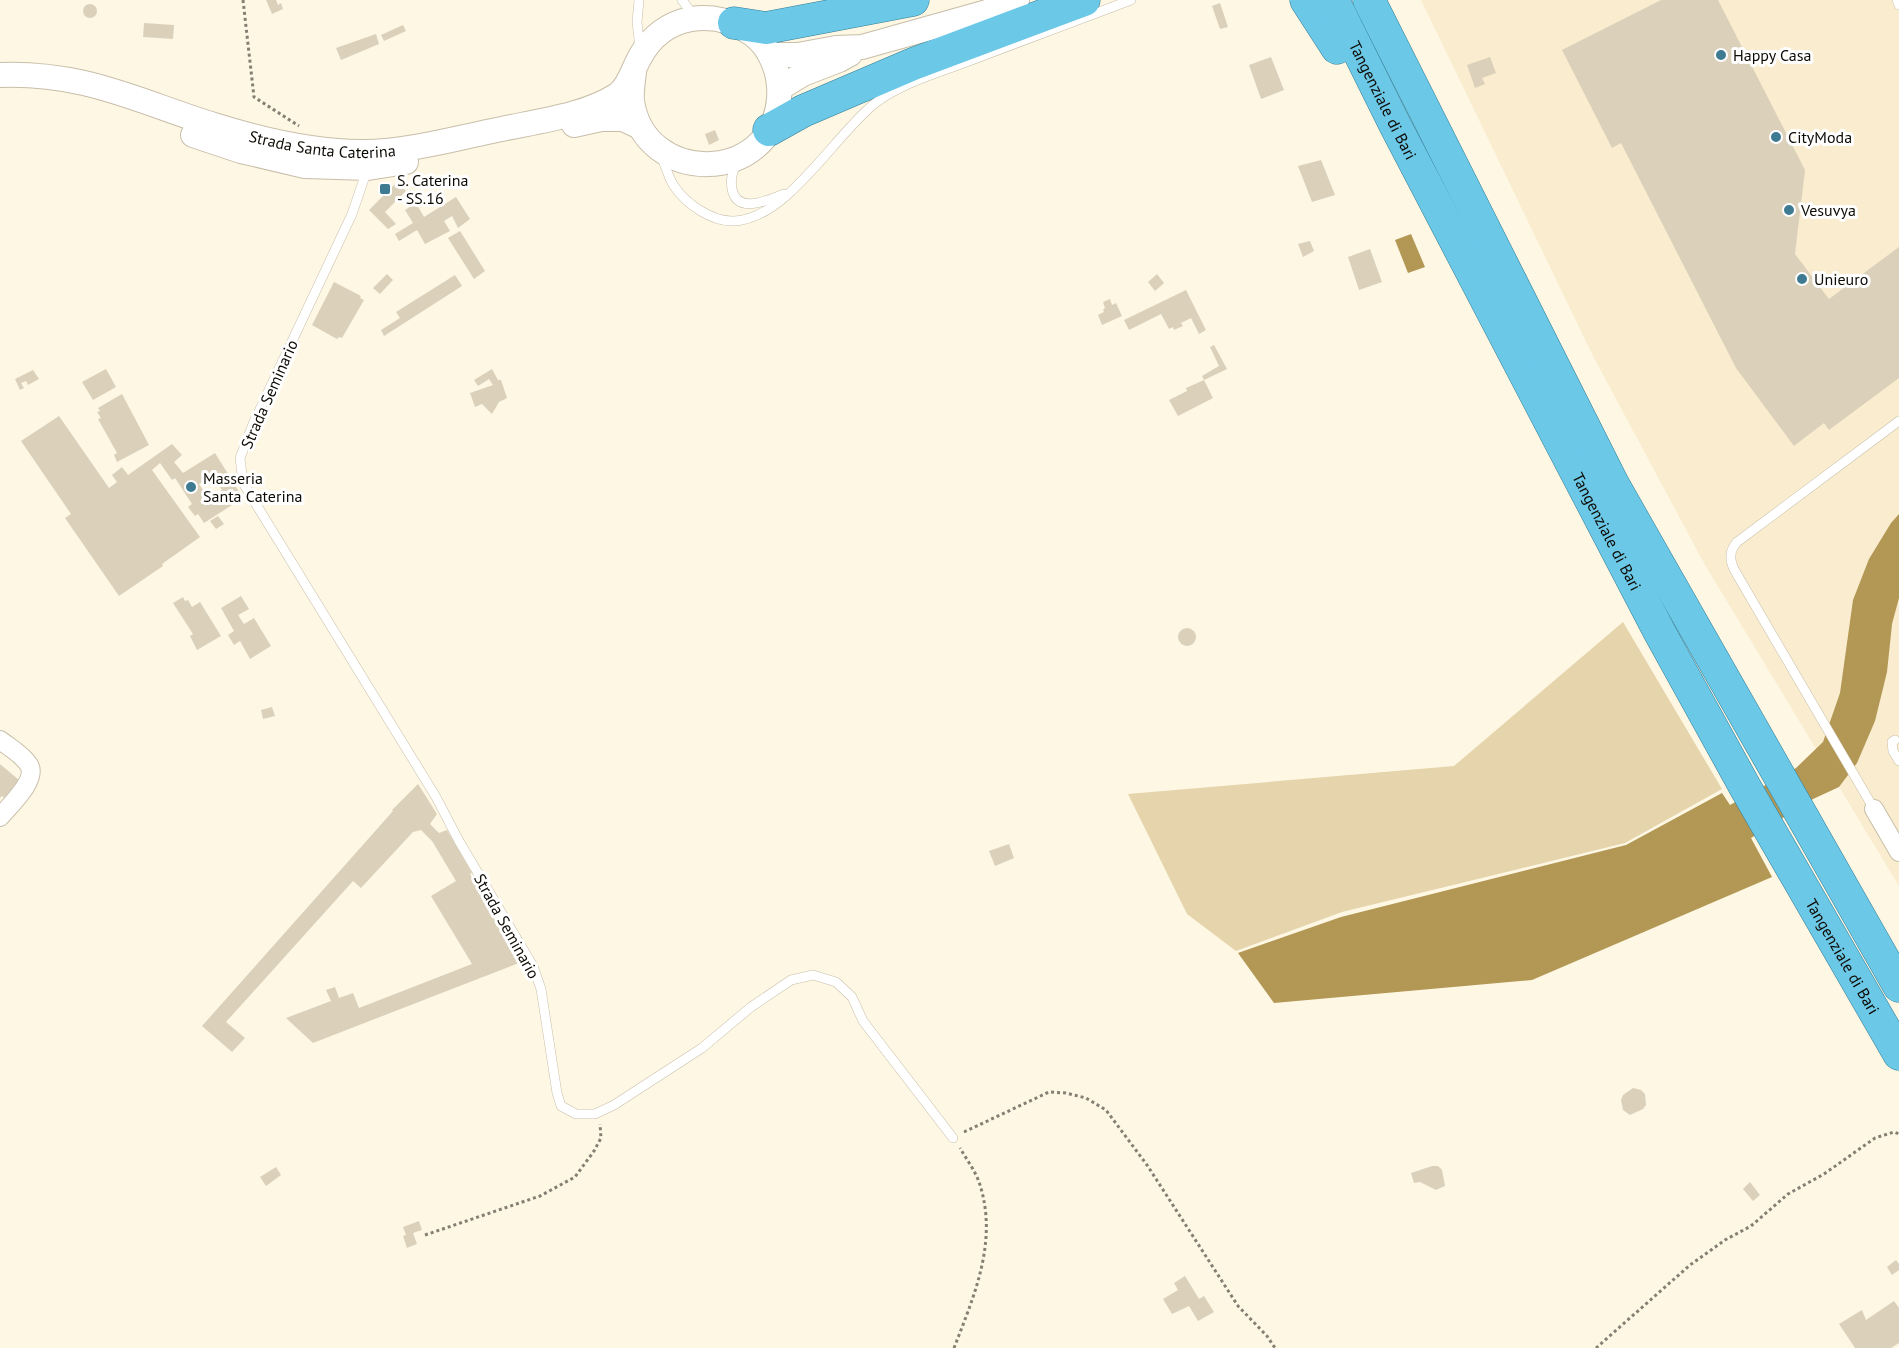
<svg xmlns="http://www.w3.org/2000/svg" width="1899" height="1348" font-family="'PT Sans',sans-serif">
<rect width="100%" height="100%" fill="#fef7e4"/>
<!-- built -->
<polygon fill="#f9eccf" points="1421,0 1899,0 1899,886 1705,565 1593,356"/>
<!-- green -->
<polygon fill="#e6d5ac" points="1623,622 1722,789 1625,843 1342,912 1236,951 1187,914 1128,794 1454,766"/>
<!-- water -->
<g fill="#b39754">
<polygon points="1411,234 1425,267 1408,273 1395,240"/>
<polygon points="1899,514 1899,598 1892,624 1887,672 1875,721 1857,763 1839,787 1813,799 1751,838 1772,877 1532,980 1274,1003 1238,953 1341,917 1626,845 1722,793 1730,805 1796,768 1823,742 1840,693 1853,600 1869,559 1891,523"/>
</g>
<!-- building -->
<g fill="#dbd1bb" fill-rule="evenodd">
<polygon points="266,0 276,0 278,5 281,3 283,9 272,14"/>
<polygon points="1661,0 1718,0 1805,170 1795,254 1829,299 1899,247 1899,378 1829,430 1824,423 1794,446 1736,368 1621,143 1612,148 1562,50"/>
<polygon points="1220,3 1228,27 1220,29 1212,6"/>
<circle cx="90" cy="11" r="7"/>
<polygon points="144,23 174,25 173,39 143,37"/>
<polygon points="403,25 406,31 384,41 381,35"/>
<polygon points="376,34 379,44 341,60 336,48"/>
<polygon points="1271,57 1284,90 1261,99 1249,65"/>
<polygon points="1490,57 1496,73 1482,78 1485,84 1475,88 1467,65"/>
<polygon points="715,130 719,140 709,145 705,134"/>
<polygon points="1321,160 1335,195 1312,202 1298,166"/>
<polygon points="401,178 398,183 406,191 385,212 396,224 388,229 369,210"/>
<polygon points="456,197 470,219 458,228 452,216 444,221 450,231 425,244 417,230 399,241 395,234 413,223 405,210 416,203 424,217"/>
<polygon points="460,231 485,271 474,279 448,238"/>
<polygon points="1310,241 1314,251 1303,257 1298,244"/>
<polygon points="1370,249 1382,282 1359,290 1348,257"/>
<polygon points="387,274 393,280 380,294 373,288"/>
<polygon points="1157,274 1164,283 1155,291 1148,282"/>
<polygon points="455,275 462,286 384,336 381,330 400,318 396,312"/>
<polygon points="334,282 361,296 360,298 364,300 342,338 339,337 337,339 312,325"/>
<polygon points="1186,290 1206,330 1199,334 1191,318 1181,323 1183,326 1174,330 1173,327 1169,329 1161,314 1129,330 1124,320"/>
<polygon points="1110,299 1112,305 1116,303 1122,316 1102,325 1098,315 1104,312 1103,310 1105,308 1103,302"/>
<polygon points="1214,345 1227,369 1204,380 1213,398 1178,416 1169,400 1187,391 1186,388 1204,380 1202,376 1219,366 1210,347"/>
<polygon points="106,369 116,387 93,400 82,382"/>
<polygon points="492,369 498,380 501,380 507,398 499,402 492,414 482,404 475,407 470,393 493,385 489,379 478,386 474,380"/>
<polygon points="33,370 39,379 28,385 26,381 21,383 24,388 20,390 15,379"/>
<polygon points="122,394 149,445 117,462 114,455 117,453 98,419 101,418 97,412 100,411 98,408"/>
<path d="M59,416l50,72 8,-6 -5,-7 10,-8 6,8 44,-31 10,11 -8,7 9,11 32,-20 28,45 -39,25 -6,-9 -3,2 -7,-9 4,-3 -17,-26 -3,2 -12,-17 -8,7 48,67 -38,27 1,2 -44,30 -54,-78 6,-4 -50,-73zM213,476l9,14 -13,9 -10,-15z"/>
<polygon points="218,516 224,524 216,529 210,521"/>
<polygon points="241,596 249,609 238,615 244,624 254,618 271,646 250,659 240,641 234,645 228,635 234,631 221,608"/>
<polygon points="183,597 185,601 188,600 192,607 200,602 221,636 197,650 190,636 193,634 173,603"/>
<circle cx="1187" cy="637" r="9"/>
<polygon points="272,707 275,716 263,719 261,710"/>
<polygon points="0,764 19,780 4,798 2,796 0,798"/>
<polygon points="418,784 437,814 430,824 439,833 447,830 472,873 470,874 524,961 313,1043 286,1018 331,1001 326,990 335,987 339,998 353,993 359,1008 472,964 431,896 456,881 432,841 421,830 413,832 361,888 353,881 226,1022 245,1038 232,1052 202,1026 393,811 392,810"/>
<polygon points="1009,844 1014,858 995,866 989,851"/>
<polygon points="1633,1088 1641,1090 1645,1094 1646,1105 1643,1109 1630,1115 1623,1110 1621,1100 1623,1095"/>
<polygon points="1432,1166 1438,1166 1442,1170 1445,1186 1436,1190 1420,1182 1414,1183 1411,1173"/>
<polygon points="276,1167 281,1175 266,1186 260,1177"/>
<polygon points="1750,1182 1760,1195 1753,1201 1743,1189"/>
<polygon points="419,1221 422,1230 413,1233 417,1244 407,1248 403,1236 406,1235 403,1227"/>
<polygon points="1896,1260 1899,1264 1899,1270 1892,1275 1887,1267"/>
<polygon points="1185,1276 1199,1299 1204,1296 1214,1312 1198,1321 1189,1306 1172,1314 1163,1299 1178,1290 1174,1283"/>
<polygon points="1894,1301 1899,1308 1899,1343 1891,1348 1855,1348 1839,1324 1862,1310 1866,1320"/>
</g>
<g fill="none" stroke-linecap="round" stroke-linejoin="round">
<!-- service casing -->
<g stroke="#c8bea9" stroke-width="10">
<g id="service">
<polyline points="639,0 637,22 640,48"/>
<polyline points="682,0 694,16"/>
<polyline points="1897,0 1899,5"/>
<path d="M661,156c5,10 7,21 13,30 12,18 38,36 60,35 53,-2 100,-85 140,-117 27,-21 64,-31 95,-43 54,-20 108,-41 162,-61"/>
<path d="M738,161c-5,9 -8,17 -6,28 5,26 36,11 52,5"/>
<polyline points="367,170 352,214 253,424 240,458 243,483 436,797 459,841 533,966 541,989 557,1093 561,1106 576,1114 595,1114 614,1105 702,1048 751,1007 791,980 813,975 836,982 852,997 863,1021 953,1138"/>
<polyline points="1895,740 1892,742 1893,751 1899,761"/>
<path d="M1874,809l-139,-238c-6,-11 -6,-20 2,-29l162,-121"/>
</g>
</g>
<!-- minor casing -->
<g stroke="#c8bea9" stroke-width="20">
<g id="minor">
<path d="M0,740c9,7 23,15 29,25 9,15 -20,41 -29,52"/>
<polyline points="1874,809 1899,852"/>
</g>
</g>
<!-- tertiary casing -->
<g stroke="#c8bea9" stroke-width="26">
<g id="tertiary">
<polyline points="770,55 798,55 836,48 862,47 987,12 1017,0"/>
<path id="s1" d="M0,75c28,-1 57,2 84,8 44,10 87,29 130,42 54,17 115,31 172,26 36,-3 72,-13 106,-20 39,-9 91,-14 125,-36 12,-8 16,-26 23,-38 23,-43 74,-50 112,-23 20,14 29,42 27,65 -7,86 -135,87 -147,2 -1,-9 1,-20 2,-29"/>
<polyline points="780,88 803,74 839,60 850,54"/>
<polyline points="574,125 601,119 623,119 640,127"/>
<polyline points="193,135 241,151 305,166 368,168 406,162"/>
</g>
</g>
<!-- trunk casing -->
<g stroke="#347d94" stroke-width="33">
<g id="trunk">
<polyline points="1306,0 1337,48"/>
<path id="s2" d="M1333,0l62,125 265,508 85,154 154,267"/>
<polyline points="1369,0 1613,484 1899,986"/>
<polyline points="734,23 766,28 913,0"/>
<polyline points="769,130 803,111 913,64 1084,0"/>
</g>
</g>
<!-- path -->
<g stroke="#847f73" stroke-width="3" stroke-dasharray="3 3" stroke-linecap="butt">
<polyline points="243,0 254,97 299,126"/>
<polyline points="964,1132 1049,1092 1066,1093 1086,1098 1106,1110 1147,1165 1238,1306 1267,1336 1275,1348"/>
<polyline points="425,1235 540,1196 575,1177 594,1151 601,1138 600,1124"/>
<path d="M954,1348c20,-52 44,-106 26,-163 -4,-13 -13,-25 -20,-37"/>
<polyline points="1596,1348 1690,1265 1725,1240 1751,1226 1788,1194 1824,1174 1875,1138 1894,1132 1899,1134"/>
</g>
<!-- service -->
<use href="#service" stroke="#fff" stroke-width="9"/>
<!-- minor -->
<use href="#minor" stroke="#fff" stroke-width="18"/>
<!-- tertiary -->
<use href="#tertiary" stroke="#fff" stroke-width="24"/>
<!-- trunk -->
<use href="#trunk" stroke="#6cc8e7" stroke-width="32"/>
</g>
<!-- markers -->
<g fill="#3e7b92" stroke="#fff" stroke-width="2">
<circle cx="1721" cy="55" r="6"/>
<circle cx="1776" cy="137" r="6"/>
<rect x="379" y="183" width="12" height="12" rx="3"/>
<circle cx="1789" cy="210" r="6"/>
<circle cx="1802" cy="279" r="6"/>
<circle cx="191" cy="487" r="6"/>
</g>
<g text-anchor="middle" stroke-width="6" stroke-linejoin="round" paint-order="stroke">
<!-- poi labels -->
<g font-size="16" fill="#0e0b05" stroke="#fff" text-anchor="start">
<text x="1733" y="61">Happy Casa</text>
<text x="1788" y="143">CityModa</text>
<text x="397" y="186">S. Caterina<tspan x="397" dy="18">- SS.16</tspan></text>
<text x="1801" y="216">Vesuvya</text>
<text x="1814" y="285">Unieuro</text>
<text x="203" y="484">Masseria<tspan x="203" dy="18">Santa Caterina</tspan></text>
</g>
<!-- street labels -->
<g font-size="16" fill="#0e0b05" stroke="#fff">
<text dy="6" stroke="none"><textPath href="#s2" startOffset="112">Tangenziale di Bari</textPath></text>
<text dy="6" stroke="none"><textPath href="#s1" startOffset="332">Strada Santa Caterina</textPath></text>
<text transform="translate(269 394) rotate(-66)" y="6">Strada Seminario</text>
<text dy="6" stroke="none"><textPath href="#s2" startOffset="598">Tangenziale di Bari</textPath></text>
<text transform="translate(507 926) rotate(61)" y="6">Strada Seminario</text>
<text dy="6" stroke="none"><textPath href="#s2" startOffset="1084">Tangenziale di Bari</textPath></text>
</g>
</g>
</svg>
